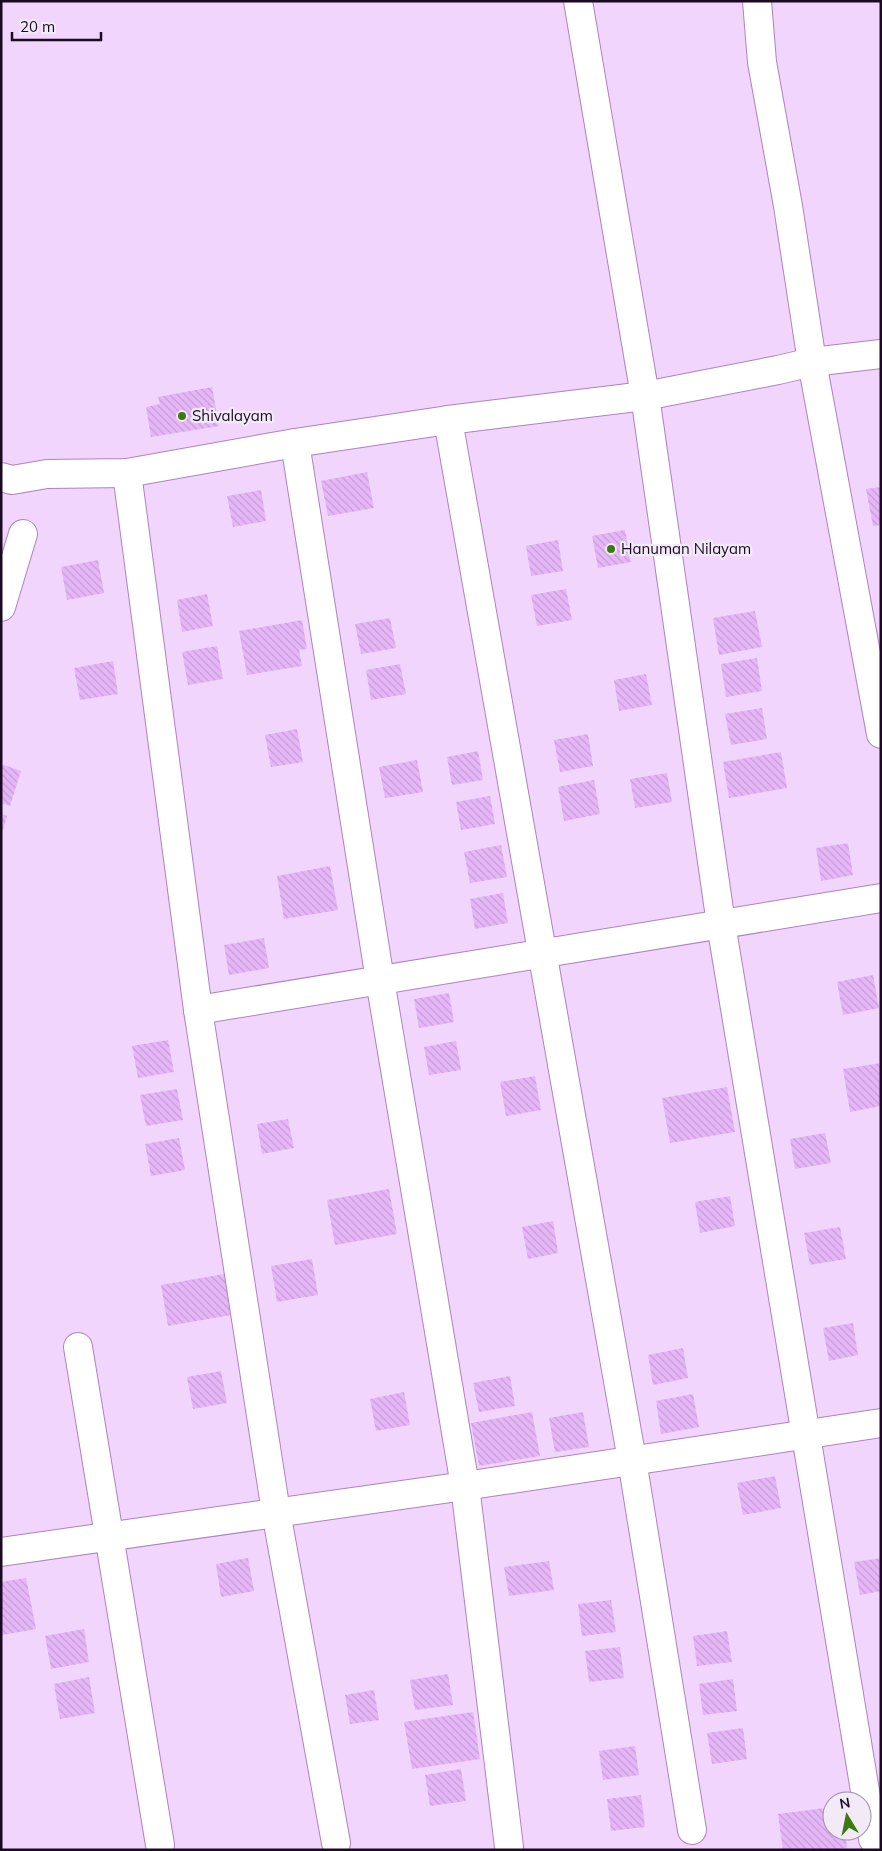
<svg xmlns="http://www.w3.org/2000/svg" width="882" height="1851" font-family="Mulish,sans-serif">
<defs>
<pattern id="building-back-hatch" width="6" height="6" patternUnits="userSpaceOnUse" patternTransform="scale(1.25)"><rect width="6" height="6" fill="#e6b7f8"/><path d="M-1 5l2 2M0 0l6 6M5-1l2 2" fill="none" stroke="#c59cd4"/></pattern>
</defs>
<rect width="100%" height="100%" fill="#f1d5fd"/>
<!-- building -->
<g fill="url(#building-back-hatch)">
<polygon points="212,387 219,426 151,437 146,407 160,404 158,397"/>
<polygon points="367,472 374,508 328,516 321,481"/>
<polygon points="881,487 881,525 873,526 866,489"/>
<polygon points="261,490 266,521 233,527 227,496"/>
<polygon points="625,530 631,562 598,568 592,536"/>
<polygon points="558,540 563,571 531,576 526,546"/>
<polygon points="98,560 104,593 67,600 61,567"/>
<polygon points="566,589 572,620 537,626 531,595"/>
<polygon points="207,594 213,626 182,632 177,600"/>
<polygon points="755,611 762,647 719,655 713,618"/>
<polygon points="390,618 396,648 361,654 355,624"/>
<polygon points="302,620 307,649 299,650 302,666 247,675 239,631"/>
<polygon points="217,646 223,679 188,685 182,652"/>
<polygon points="757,658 762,691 726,697 721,664"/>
<polygon points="113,661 118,694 80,700 74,668"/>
<polygon points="400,664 406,694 371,700 366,670"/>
<polygon points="646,674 652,705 619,711 614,680"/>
<polygon points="762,708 767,739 731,745 725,714"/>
<polygon points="297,729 303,762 271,767 265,735"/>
<polygon points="588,734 593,766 560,772 554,740"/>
<polygon points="478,751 483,780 452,785 447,757"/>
<polygon points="781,752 787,788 729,798 723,762"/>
<polygon points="417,760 423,792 385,798 379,767"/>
<polygon points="1,764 21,771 10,806 1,803"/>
<polygon points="667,773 672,802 635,808 630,779"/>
<polygon points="594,780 600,814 564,821 558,787"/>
<polygon points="490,796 495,824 461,830 456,802"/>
<polygon points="1,814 7,816 2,833 1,833"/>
<polygon points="848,843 853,875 821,881 816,848"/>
<polygon points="501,845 507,877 470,883 464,852"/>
<polygon points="330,866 338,910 284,919 277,876"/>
<polygon points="503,893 508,923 475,929 470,899"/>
<polygon points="264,938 269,968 229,975 224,945"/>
<polygon points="873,975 879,1008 843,1015 837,982"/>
<polygon points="449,993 454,1022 419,1028 414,999"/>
<polygon points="168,1040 174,1072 138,1078 132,1046"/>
<polygon points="456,1041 461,1070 429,1075 424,1047"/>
<polygon points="881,1063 881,1106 850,1112 843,1069"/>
<polygon points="535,1076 541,1110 506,1116 500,1082"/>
<polygon points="727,1087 735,1132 670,1143 662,1098"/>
<polygon points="177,1089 183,1120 146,1126 140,1095"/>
<polygon points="288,1119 294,1148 262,1154 257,1124"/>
<polygon points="825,1133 831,1163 795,1169 790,1139"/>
<polygon points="179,1138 185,1170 151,1176 145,1144"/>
<polygon points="389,1189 397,1234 335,1245 327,1200"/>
<polygon points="730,1196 735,1226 700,1233 695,1202"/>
<polygon points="553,1221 558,1253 528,1259 522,1227"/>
<polygon points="840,1227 846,1259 810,1265 804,1233"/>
<polygon points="312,1259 318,1295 277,1302 271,1266"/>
<polygon points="224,1274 231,1315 168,1326 161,1285"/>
<polygon points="853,1323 858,1355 829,1361 823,1328"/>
<polygon points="683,1348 688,1378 653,1385 648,1355"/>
<polygon points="221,1371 227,1403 193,1409 187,1377"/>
<polygon points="510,1376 515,1406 479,1412 473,1383"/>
<polygon points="404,1392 410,1425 376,1431 370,1399"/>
<polygon points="693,1394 699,1427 661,1434 656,1401"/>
<polygon points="532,1412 540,1456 479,1466 471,1423"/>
<polygon points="583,1412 589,1447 555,1452 549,1418"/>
<polygon points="775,1476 781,1508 743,1515 737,1483"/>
<polygon points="248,1558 254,1591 221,1597 216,1564"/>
<polygon points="881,1558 881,1591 860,1595 854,1562"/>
<polygon points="549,1561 554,1590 509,1596 504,1567"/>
<polygon points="26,1578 36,1629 2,1635 1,1582"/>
<polygon points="611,1600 616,1632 582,1636 578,1604"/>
<polygon points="84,1629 89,1662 51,1669 45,1636"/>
<polygon points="727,1631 732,1662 697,1666 693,1636"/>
<polygon points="620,1647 624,1678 589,1682 585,1651"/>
<polygon points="448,1674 453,1705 415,1710 410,1680"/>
<polygon points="89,1677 95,1713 60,1719 54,1684"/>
<polygon points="733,1679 737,1711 703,1715 699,1684"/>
<polygon points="374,1690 379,1720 350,1724 345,1695"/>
<polygon points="473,1712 480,1759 412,1769 404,1722"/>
<polygon points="743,1728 747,1759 712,1764 707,1733"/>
<polygon points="635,1746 639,1775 603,1780 599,1751"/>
<polygon points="461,1769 466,1801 430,1806 425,1775"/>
<polygon points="641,1795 645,1827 611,1831 607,1799"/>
<polygon points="832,1807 832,1831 845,1831 847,1848 831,1850 783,1850 778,1814"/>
</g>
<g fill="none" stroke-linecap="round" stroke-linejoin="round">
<!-- minor casing -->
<g stroke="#ae82c0" stroke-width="30">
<g id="minor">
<polyline points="578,1 645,396 721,924 873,1839"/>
<polyline points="757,1 762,62 788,206 812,362 881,734"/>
<polyline points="448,420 632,1460 692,1830"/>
<polyline points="295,443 380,980 465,1486 509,1847"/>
<polyline points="127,473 198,1010 276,1512 336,1843"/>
<polyline points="1,477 12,480 47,474 127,473 295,443 448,420 645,396 778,370 812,362 881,354"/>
<polyline points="1,607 23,534"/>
<polyline points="198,1010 881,898"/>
<polyline points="78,1347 160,1845"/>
<polyline points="1,1552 465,1486 881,1423"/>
</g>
</g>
<!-- minor -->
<use href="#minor" stroke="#fff" stroke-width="28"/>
</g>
<!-- markers -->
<g fill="#3d7913" stroke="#f3eaf7" stroke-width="2">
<circle cx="182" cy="416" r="5"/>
<circle cx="611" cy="549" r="5"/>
</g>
<g text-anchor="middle" stroke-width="4.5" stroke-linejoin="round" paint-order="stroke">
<!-- poi labels -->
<g font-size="15" fill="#1b0a22" stroke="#f3eaf7" text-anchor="start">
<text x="192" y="421">Shivalayam</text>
<text x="621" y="554">Hanuman Nilayam</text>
</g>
</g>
<!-- border -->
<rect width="882" height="1851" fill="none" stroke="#1b0a22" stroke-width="5"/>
<!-- north arrow -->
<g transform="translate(847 1816) rotate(350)"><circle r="24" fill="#f3eaf7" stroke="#9d90a2"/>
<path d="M0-4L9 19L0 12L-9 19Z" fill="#3d7913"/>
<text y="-8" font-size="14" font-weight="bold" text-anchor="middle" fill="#1b0a22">N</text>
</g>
<!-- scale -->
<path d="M12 32v8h89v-8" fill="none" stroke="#1b0a22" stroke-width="2.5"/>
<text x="20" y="32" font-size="15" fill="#1b0a22" stroke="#f3eaf7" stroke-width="4" paint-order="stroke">20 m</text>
</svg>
